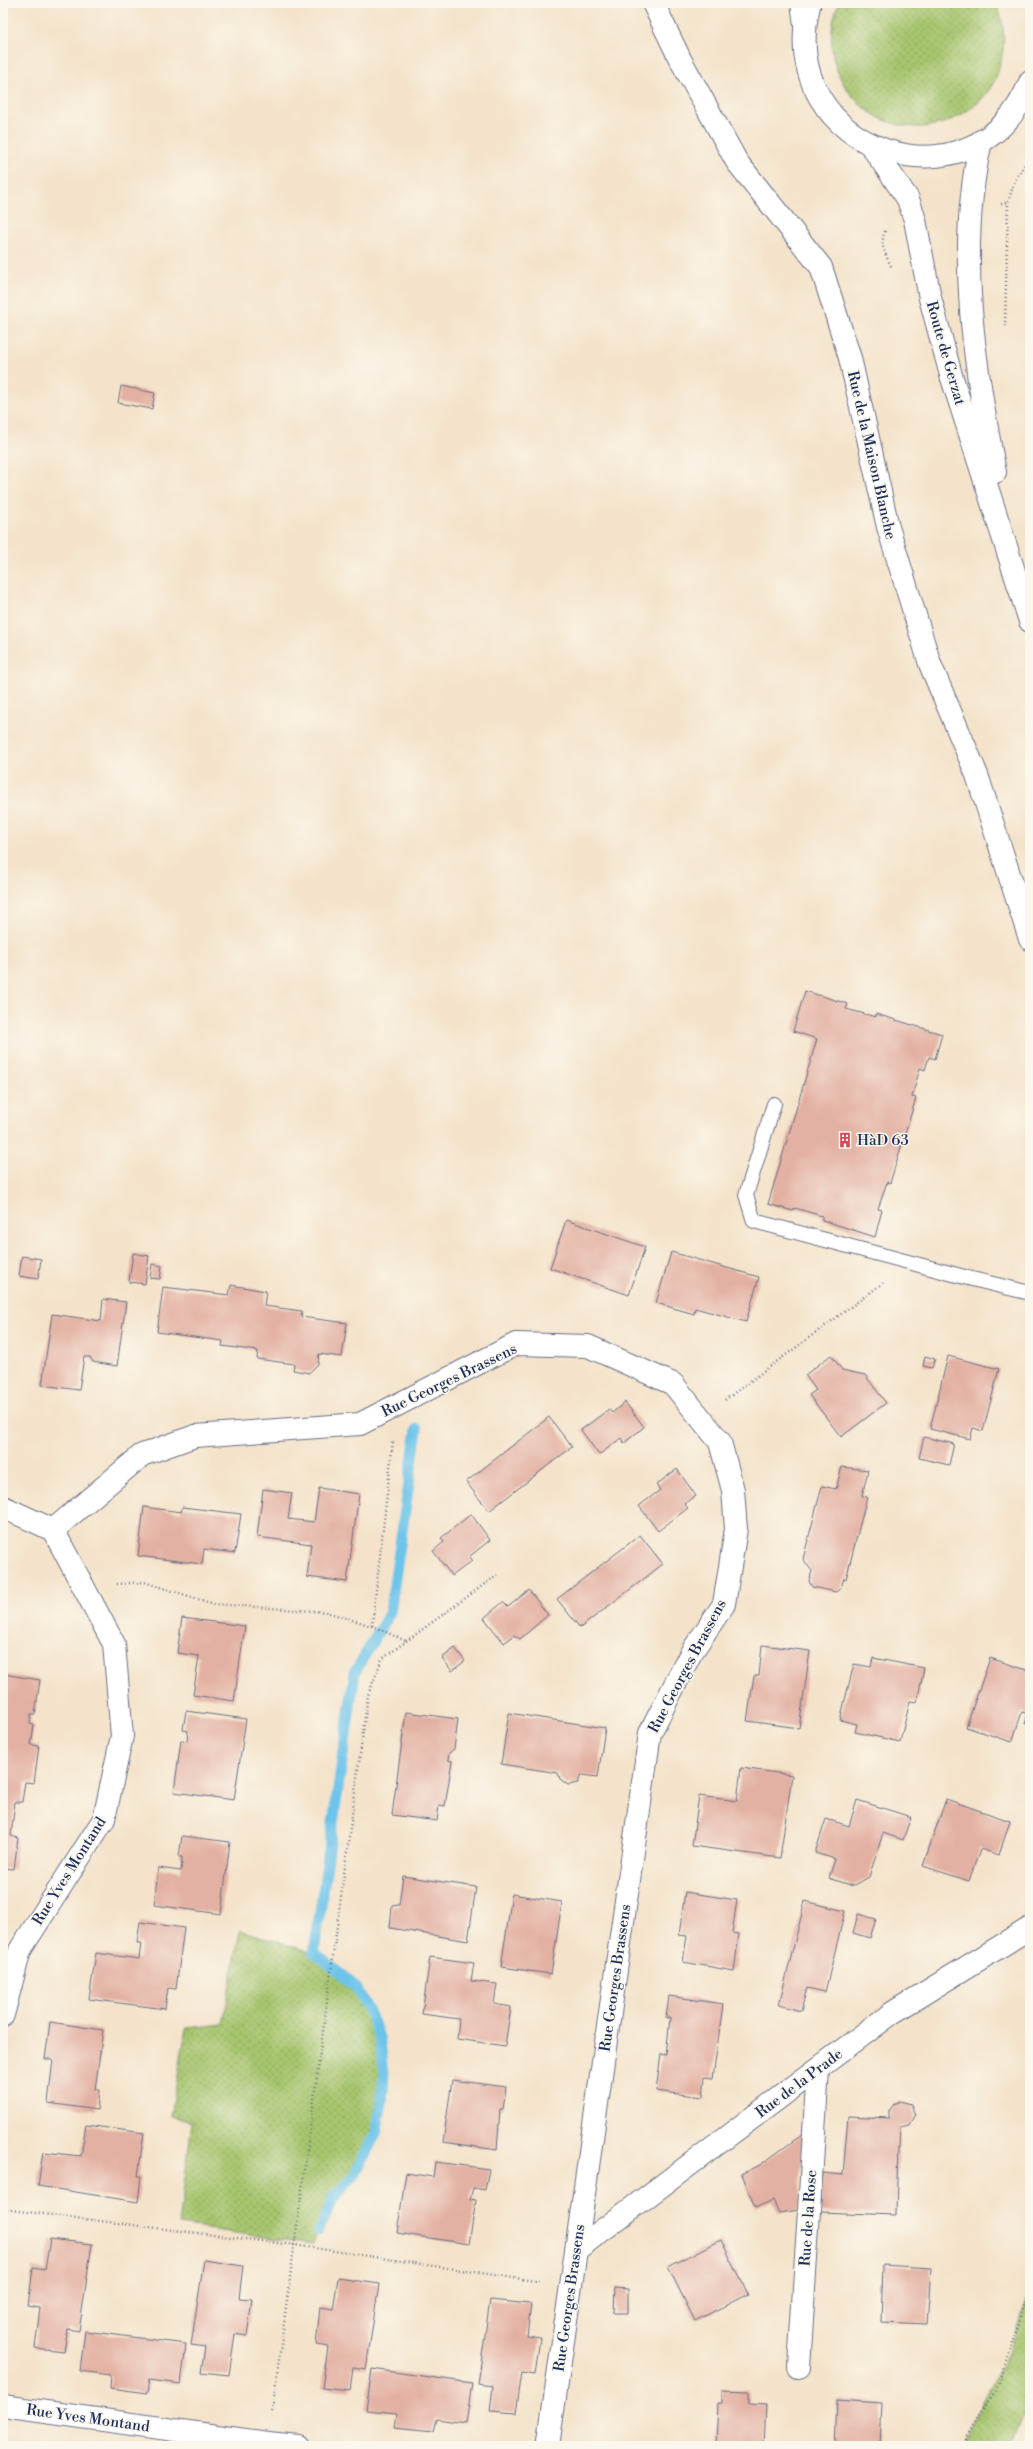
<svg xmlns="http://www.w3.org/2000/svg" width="1033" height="2449" font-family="'Libre Bodoni',serif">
<defs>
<pattern id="green-dots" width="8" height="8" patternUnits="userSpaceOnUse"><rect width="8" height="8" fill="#a6c56d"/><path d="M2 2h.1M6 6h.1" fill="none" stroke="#86a05d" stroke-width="1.8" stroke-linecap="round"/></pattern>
</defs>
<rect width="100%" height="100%" fill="#fbf7ec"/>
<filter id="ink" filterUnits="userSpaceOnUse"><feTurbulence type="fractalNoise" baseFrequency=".025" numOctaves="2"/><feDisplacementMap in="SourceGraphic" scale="8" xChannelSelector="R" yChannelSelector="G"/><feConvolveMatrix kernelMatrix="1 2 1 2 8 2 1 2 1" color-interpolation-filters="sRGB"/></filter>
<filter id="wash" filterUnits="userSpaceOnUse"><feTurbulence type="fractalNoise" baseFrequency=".012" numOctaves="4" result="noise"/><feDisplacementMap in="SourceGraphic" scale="16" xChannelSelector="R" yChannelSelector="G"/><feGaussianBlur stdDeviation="0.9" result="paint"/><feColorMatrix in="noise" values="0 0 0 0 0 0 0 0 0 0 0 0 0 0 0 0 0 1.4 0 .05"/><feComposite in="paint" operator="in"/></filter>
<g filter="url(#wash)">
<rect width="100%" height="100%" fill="#f4e3ca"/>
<!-- green -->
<g fill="url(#green-dots)" stroke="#607a66">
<path d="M839,3h157c9,20 10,41 4,62 -4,18 -15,34 -30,44 -74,54 -166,-23 -131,-106z"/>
<polygon points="240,1930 314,1953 344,1976 357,1989 371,2016 379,2037 384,2072 382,2103 376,2133 355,2174 333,2197 313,2244 179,2225 192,2122 171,2116 186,2028 223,2024"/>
<polygon points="1030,2291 1030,2407 1021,2421 1013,2446 961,2446 1011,2347"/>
</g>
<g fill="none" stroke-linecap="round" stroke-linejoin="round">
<!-- stream -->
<polyline stroke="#6dc4ea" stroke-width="11" points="318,2231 334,2197 355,2174 376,2133 382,2103 384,2072 379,2037 371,2016 357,1989 344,1976 314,1953 355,1672 390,1612 417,1429"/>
</g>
<g id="blocks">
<!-- building -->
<g fill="#e3b1a3">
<polygon points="121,386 155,393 152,409 118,403"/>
<polygon points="805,991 848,1004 846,1009 876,1017 876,1014 942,1034 935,1059 929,1057 925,1070 920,1068 912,1097 916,1098 890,1183 887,1182 878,1209 882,1210 875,1237 822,1220 822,1216 795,1208 793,1211 768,1204 817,1039 793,1031"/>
<polygon points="566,1220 645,1247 629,1295 550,1268"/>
<polygon points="671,1252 759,1277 746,1322 695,1308 694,1314 656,1303"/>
<polygon points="133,1253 149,1256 145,1284 129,1282"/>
<polygon points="22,1256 41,1259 38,1279 19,1276"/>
<polygon points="152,1264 162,1266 160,1279 150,1278"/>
<polygon points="231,1285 266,1291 264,1306 302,1311 301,1317 347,1323 342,1357 319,1354 318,1364 309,1373 293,1370 294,1364 257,1359 258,1351 222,1346 223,1341 157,1332 163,1287 229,1295"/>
<polygon points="103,1299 126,1302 117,1366 93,1362 90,1357 84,1357 79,1390 42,1385 52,1314 101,1321"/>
<polygon points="831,1355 842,1370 865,1375 886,1403 841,1437 809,1395 816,1390 805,1375"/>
<polygon points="925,1356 935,1359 932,1368 923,1366"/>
<polygon points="948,1356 999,1369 983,1431 973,1428 970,1439 930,1429"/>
<polygon points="625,1402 644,1427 624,1443 621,1438 599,1455 581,1430 609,1409 612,1413"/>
<polygon points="549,1417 572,1447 489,1511 466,1482"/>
<polygon points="924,1437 954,1444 949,1465 919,1458"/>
<polygon points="842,1467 868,1470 862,1496 867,1497 846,1579 844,1578 841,1588 836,1592 812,1587 809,1581 812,1571 803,1559 822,1486 836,1489"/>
<polygon points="677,1469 696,1496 684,1504 688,1508 658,1531 639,1506 660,1490 656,1485"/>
<polygon points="319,1488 359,1494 347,1582 307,1577 311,1544 257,1537 263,1489 292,1493 288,1519 314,1522"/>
<polygon points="144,1507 181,1512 182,1507 241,1514 235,1553 204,1549 202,1564 138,1556"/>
<polygon points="471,1514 490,1540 469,1557 472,1561 452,1576 433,1551 444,1542 441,1538"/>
<polygon points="640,1535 663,1564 580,1628 557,1599"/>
<polygon points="529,1590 548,1615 520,1639 515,1635 504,1643 484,1618 503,1602 508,1607"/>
<polygon points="182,1618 245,1626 234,1701 193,1695 199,1656 177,1653"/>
<polygon points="762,1645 810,1651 799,1728 747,1721 754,1676 759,1676"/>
<polygon points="455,1648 465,1661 452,1671 442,1658"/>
<polygon points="873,1658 924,1668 917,1702 910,1701 900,1742 855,1732 857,1724 840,1720 854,1664 871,1667"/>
<polygon points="990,1658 1030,1671 1030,1689 1027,1697 1030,1698 1030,1725 1025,1724 1028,1714 1022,1712 1012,1742 966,1727"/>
<polygon points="3,1674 40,1680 35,1714 31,1714 30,1724 34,1725 31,1745 39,1746 34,1783 25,1782 22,1802 15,1802 11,1836 18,1838 14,1869 3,1868"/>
<polygon points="186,1711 246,1719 234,1800 174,1792 181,1740 187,1741 188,1731 183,1730"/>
<polygon points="406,1712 458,1719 454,1749 449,1753 448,1760 452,1761 445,1806 439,1805 437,1821 392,1815"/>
<polygon points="509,1713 605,1728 598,1777 581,1775 578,1783 568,1785 560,1779 558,1773 501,1764"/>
<polygon points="741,1768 792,1775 780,1858 692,1846 699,1796 737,1801"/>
<polygon points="946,1799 1010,1821 999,1855 980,1849 969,1881 923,1866"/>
<polygon points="857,1800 911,1817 903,1840 883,1833 869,1877 853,1886 829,1878 835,1859 815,1853 826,1819 849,1826"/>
<polygon points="182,1836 230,1842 221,1914 154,1905 158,1868 181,1871 182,1857 179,1857"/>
<polygon points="403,1876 476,1887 468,1941 390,1928 392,1906 399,1905"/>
<polygon points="685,1892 737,1900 732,1933 739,1934 734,1971 683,1962 687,1936 679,1935"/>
<polygon points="512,1894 562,1902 551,1974 501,1967"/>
<polygon points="805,1901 845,1911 825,1992 807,1988 801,2011 779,2005"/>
<polygon points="858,1914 876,1919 870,1938 853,1933"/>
<polygon points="140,1922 184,1928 176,1989 168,1988 165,2009 89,1999 96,1953 139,1959 141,1943 137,1943"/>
<polygon points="430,1957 474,1963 471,1981 497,1984 494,2004 511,2007 505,2046 457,2039 459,2019 422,2014"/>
<polygon points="669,1996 723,2004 713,2078 705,2077 703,2097 656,2091 661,2054 666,2055 670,2018 666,2018"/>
<polygon points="50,2022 103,2030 95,2090 99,2090 97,2110 48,2103 53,2059 45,2059"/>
<polygon points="452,2080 506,2087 503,2109 500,2109 497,2150 443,2142"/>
<polygon points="900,2101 911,2104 915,2116 910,2125 901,2127 900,2148 898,2148 896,2215 820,2212 823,2173 843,2175 848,2116 889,2118 889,2111 894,2104"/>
<polygon points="86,2125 144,2133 138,2176 141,2176 138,2202 38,2186 43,2152 81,2156"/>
<polygon points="803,2134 799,2210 779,2213 773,2200 755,2208 742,2174 760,2165"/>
<polygon points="435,2162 489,2169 485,2190 473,2188 470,2199 476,2200 469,2244 397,2233 406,2173 433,2177"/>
<polygon points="50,2239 92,2244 79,2331 68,2329 64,2351 35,2348 40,2308 28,2306 33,2268 45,2270"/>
<polygon points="721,2240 748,2294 695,2321 668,2267"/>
<polygon points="204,2260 243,2266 239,2298 252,2299 247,2336 235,2334 229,2375 201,2372 205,2347 191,2345"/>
<polygon points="883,2265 931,2268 927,2324 881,2322"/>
<polygon points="338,2278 379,2284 366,2369 353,2367 350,2391 322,2388 328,2347 316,2345 320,2307 333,2309"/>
<polygon points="615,2288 628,2289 628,2313 614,2313"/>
<polygon points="490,2300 531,2304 527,2336 540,2338 535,2375 522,2373 516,2413 490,2411 493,2386 478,2384"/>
<polygon points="85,2331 186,2344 181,2384 149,2380 147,2393 110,2388 111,2375 80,2371"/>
<polygon points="372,2369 472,2383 466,2423 436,2419 433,2431 395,2427 397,2413 366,2410"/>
<polygon points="722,2390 749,2391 749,2404 766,2405 764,2446 716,2446 718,2403 722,2403"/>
<polygon points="837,2400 882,2403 880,2446 835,2446"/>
</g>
</g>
</g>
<g filter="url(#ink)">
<use href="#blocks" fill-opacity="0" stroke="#676e84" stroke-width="1"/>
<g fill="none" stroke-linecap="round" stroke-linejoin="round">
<!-- lane casing -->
<g stroke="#676e84" stroke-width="16">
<polyline id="lane" points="774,1104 746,1195 754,1221 972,1279 1030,1293"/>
</g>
<!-- street casing -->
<g stroke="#676e84" stroke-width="24">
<g id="street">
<polyline points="653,3 680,59 737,162 821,267 850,358 888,527 930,664 977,775 1030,939"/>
<polyline points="3,1507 53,1530 114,1644 122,1736 104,1819 20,1950 3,2015"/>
<polyline points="53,1530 142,1455 195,1436 360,1424 516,1344 588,1346 673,1384 720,1442 733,1490 736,1529 724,1604 691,1653 650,1733 548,2446"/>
<polyline points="576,2250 892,2013 1030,1928"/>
<polyline points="799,2367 818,2069"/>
<polyline points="3,2406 268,2443"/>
<polyline points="267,2446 268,2443 299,2446"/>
</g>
</g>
<!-- secondary casing -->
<g stroke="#676e84" stroke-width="24">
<g id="secondary">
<path d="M809,6c-36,147 167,212 221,76"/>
<path d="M981,141c-25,108 -7,224 14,331"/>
<polyline points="872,147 908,199 915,220 930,298 951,375 1030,621"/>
</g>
</g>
<!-- highway casing -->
<g stroke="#676e84" stroke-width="24">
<polyline id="highway" points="802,3 805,25"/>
</g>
<!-- path -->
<g stroke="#676e84" stroke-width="2.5" stroke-dasharray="1 3" stroke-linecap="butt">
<polyline points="1001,204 1008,202"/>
<path d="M885,231c-6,13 1,25 7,37"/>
<polyline points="1005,326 1008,202 1015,180 1030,156"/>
<polyline points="725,1400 883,1283"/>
<polyline points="117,1584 144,1582 214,1604 326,1612 372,1626 406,1641"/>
<polyline points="372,1626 393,1441"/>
<polyline points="3,2209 294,2245 541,2282"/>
<polyline points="272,2412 368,1695 382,1659 497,1575"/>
<polyline points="962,2446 999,2381 1030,2293"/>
</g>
<!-- lane -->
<use href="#lane" stroke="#fff" stroke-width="14"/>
<!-- street -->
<use href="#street" stroke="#fff" stroke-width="22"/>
<!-- secondary -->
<use href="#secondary" stroke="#fff" stroke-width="22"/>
<!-- highway -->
<use href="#highway" stroke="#fff" stroke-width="22"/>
</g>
</g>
<!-- icons -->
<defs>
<g id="building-bare" transform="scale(1.2)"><path d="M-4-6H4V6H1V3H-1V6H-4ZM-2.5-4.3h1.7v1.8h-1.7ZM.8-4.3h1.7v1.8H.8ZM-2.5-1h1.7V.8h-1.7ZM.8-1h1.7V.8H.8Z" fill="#d1495b" stroke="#fbf7ec" stroke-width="2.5" paint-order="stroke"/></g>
</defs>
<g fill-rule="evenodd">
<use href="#building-bare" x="845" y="1140"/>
</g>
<g text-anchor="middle" stroke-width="3" stroke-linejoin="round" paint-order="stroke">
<!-- street labels -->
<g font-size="15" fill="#1b2f5e" stroke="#fbf7ec">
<text transform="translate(946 353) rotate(74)" y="5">Route de Gerzat</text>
<text transform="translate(872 455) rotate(77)" y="5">Rue de la Maison Blanche</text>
<text transform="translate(449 1380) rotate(-26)" y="5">Rue Georges Brassens</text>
<text transform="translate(687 1666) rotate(-62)" y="5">Rue Georges Brassens</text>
<text transform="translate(69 1871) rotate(-58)" y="5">Rue Yves Montand</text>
<text transform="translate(615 1978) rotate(-82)" y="5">Rue Georges Brassens</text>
<text transform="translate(799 2083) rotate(-37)" y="5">Rue de la Prade</text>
<text transform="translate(808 2218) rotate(-86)" y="5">Rue de la Rose</text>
<text transform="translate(569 2298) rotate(-82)" y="5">Rue Georges Brassens</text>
<text transform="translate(88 2418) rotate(8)" y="5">Rue Yves Montand</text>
</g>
<!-- poi labels -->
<g font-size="15" fill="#1b2f5e" stroke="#fbf7ec" text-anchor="start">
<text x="857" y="1145">HàD 63</text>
</g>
</g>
<!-- margin -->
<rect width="1033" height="2449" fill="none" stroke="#fbf7ec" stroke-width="16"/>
</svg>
